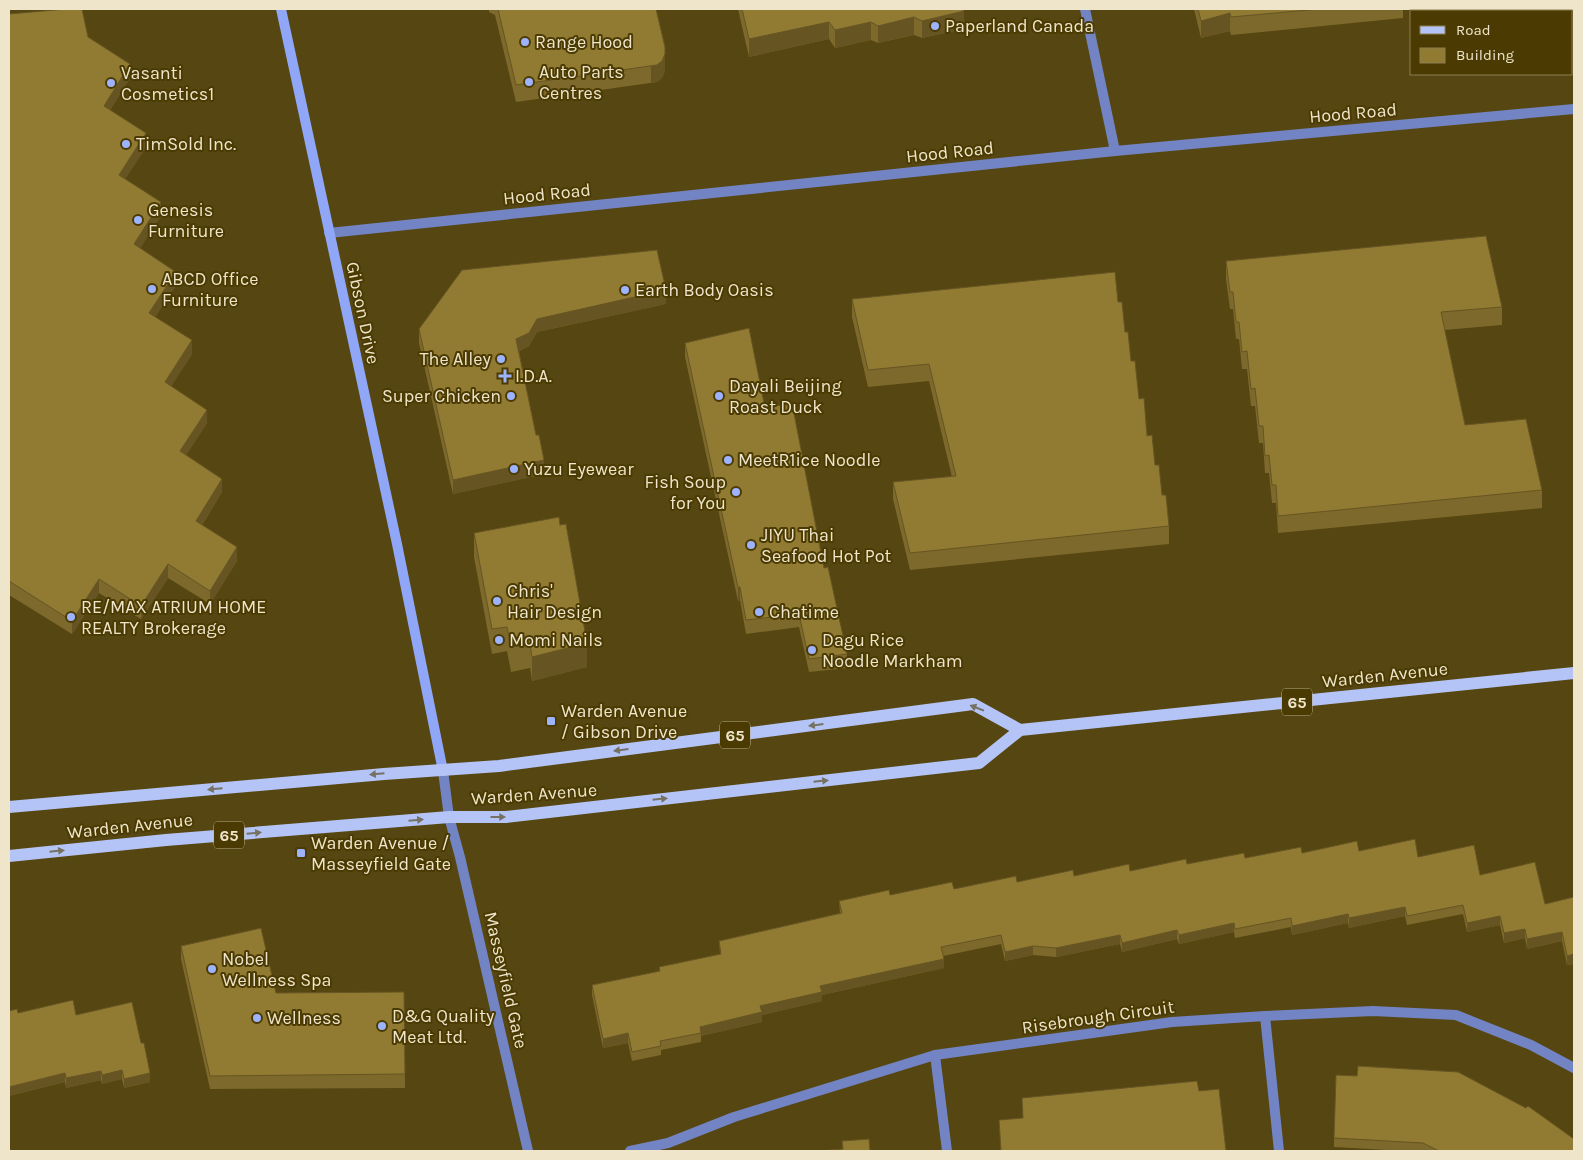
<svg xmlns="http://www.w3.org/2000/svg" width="1583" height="1160" font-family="Karla,sans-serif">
<rect width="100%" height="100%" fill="#564611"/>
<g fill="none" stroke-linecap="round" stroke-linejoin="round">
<!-- minor -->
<g stroke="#7284c3" stroke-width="10">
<polyline points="1085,9 1115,151"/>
<polyline points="329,233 1115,151 1574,109"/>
<polyline points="443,771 449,817"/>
<polyline points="1265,1016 1279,1151"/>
<polyline points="935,1055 947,1151"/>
</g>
<!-- tertiary -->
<g stroke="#7284c3" stroke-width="10">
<polyline points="449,817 460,857 528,1151"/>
<polyline points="630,1151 668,1143 734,1117 935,1055 1172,1022 1265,1016 1373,1011 1456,1015 1531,1045 1574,1068"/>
</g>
<!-- secondary -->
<polyline stroke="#90a6f6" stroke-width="10" points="281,9 397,544 443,771"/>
<!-- primary -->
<g stroke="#b4c4f7" stroke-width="12">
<polyline points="9,807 384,774 499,766 973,704 1020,730"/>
<polyline points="9,856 166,840 449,817 506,817 979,763 1020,730 1574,673"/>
</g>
</g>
<!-- wall -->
<g fill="#7d692b">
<polygon points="489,9 656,9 665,71 662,78 657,82 516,102 495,15 489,12"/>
<polygon points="738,9 963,9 964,29 922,38 914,35 878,43 871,40 835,48 829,39 749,57"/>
<polygon points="1194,9 1403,9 1403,18 1231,35 1230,31 1201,38"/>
<polygon points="9,14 88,37 130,78 110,110 146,147 125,179 161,216 140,248 176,285 155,317 192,354 171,386 207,423 186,455 222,492 202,525 237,561 210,604 168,578 141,619 99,593 72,634 9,595"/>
<polygon points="1226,261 1502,307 1502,325 1444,330 1465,425 1542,490 1542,508 1278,533 1276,503 1272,503 1269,473 1265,473 1263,443 1259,443 1255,406 1251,406 1247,369 1242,369 1239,339 1236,339 1233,309 1230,309 1226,279"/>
<polygon points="852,299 1118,302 1131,361 1139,399 1169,526 1169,544 910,570 893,499 893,482 952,477 929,381 868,387 852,317"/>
<polygon points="666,304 537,332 529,346 519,351 544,474 453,494 419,343 419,329"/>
<polygon points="685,343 765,408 824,568 847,654 847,668 809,672 799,627 746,634 740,600 738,601 685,357"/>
<polygon points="474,533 587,667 532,681 530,668 511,672 507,651 492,654 474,557"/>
<polygon points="1359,851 1418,857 1480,875 1545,904 1574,897 1574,964 1567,965 1562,941 1527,949 1525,938 1504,943 1500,925 1467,932 1463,914 1407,925 1405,916 1349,928 1348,923 1292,935 1291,927 1235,938 1234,932 1179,944 1177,939 1122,952 1120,944 1056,957 1033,955 1005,961 1001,944 943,956 944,968 822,995 822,1001 762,1015 762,1022 701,1036 701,1042 661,1050 661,1055 632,1061 628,1043 603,1048 592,995 592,985 659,972 659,967 720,954 719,941 840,913 839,901 1017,882 1130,871 1187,864 1245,858 1302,853"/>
<polygon points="181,946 276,993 404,992 405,1088 210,1089 181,959"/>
<polygon points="9,1011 18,1013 76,1015 150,1082 124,1088 122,1079 102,1084 101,1080 66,1088 65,1082 9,1096"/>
<polygon points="1199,1091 1226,1151 1001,1151 999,1120 1023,1118 1022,1098"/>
<polygon points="1334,1138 1574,1151 1405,1151 1334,1147"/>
</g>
<!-- shaded-wall -->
<g fill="#665523">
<polygon points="964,11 964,29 922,38 922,21"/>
<polygon points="1230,13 1230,31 1201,38 1201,21"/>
<polygon points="914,17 914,35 878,43 878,26"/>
<polygon points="829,22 829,39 749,57 749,39"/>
<polygon points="871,22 871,40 835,48 835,30"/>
<polygon points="665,54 665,71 662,78 657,82 651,83 651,66"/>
<polygon points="130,64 130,78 104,119 104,106"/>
<polygon points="146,133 146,147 119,189 119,175"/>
<polygon points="161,202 161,216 134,258 134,244"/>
<polygon points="176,272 176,285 149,327 149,313"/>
<polygon points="666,290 666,304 537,332 529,346 516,352 516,339 537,319"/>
<polygon points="192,340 192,354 165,396 165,382"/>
<polygon points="207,410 207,423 180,465 180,451"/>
<polygon points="544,460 544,474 453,494 453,480"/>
<polygon points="222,479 222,492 196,534 196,521"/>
<polygon points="237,547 237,561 210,604 210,591"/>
<polygon points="168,564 168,578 141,619 141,606"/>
<polygon points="99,579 99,593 72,634 72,621"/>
<polygon points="738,587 740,587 740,600 738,601"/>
<polygon points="587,643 587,667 532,681 532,657"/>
<polygon points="1405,907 1405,916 1349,928 1349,918"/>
<polygon points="1348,914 1348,923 1292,935 1292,926"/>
<polygon points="1500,916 1500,925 1467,932 1467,923"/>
<polygon points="1234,923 1234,932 1179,944 1179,935"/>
<polygon points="1525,929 1525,938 1504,943 1504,933"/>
<polygon points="1177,930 1177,939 1122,952 1122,943"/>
<polygon points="1562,932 1562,941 1527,949 1527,939"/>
<polygon points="1120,935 1120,944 1056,957 1056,948"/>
<polygon points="1033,946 1033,955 1005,961 1005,952"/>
<polygon points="1574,954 1574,964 1567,965 1567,956"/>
<polygon points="944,959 944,968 822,995 822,1001 762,1015 762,1022 701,1036 700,1027 760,1006 820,986"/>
<polygon points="628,1033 628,1043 603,1048 603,1039"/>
<polygon points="122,1070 122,1079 102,1084 102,1075"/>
<polygon points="101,1071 101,1080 66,1088 66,1078"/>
<polygon points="65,1073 65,1082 9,1096 9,1087"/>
<polygon points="150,1073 150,1082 124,1088 124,1079"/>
</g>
<!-- building -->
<g fill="#917a32" stroke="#665523">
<polygon points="66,9 82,9 88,37 130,64 104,106 146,133 119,175 161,202 134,244 176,272 149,313 192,340 165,382 207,410 180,451 222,479 196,521 237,547 210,591 168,564 141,606 99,579 72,621 9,581 9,14"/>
<polygon points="498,9 656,9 665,47 665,54 662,61 657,65 516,85"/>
<polygon points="742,9 963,9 964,11 922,21 914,17 878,26 871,22 835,30 829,22 749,39"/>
<polygon points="1198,9 1320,9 1231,17 1230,13 1201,21"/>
<polygon points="1486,236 1502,307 1441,312 1465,425 1526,419 1542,490 1278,516 1276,485 1272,485 1269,455 1265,456 1263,426 1259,426 1255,388 1251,389 1247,351 1242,352 1239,322 1236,322 1233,292 1230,292 1226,261"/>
<polygon points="657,250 666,290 537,319 529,333 516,339 536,435 539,435 544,460 453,480 419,329 462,270"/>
<polygon points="1115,272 1118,302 1122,302 1125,332 1128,332 1131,361 1135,361 1139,399 1144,398 1147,436 1152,435 1155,465 1159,465 1162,495 1166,495 1169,526 910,553 893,482 956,476 929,364 868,370 852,299"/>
<polygon points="749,328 765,408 792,403 824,568 828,567 847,654 809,659 799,614 746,620 740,587 738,587 685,343"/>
<polygon points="559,517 560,525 566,524 587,643 532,657 530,644 511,647 507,627 492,629 474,533"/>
<polygon points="1415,839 1418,857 1474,845 1480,875 1535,862 1545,904 1574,897 1574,954 1567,956 1562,932 1527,939 1525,929 1504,933 1500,916 1467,923 1463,905 1407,916 1405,907 1349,918 1348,914 1292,926 1291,918 1235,929 1234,923 1179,935 1177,930 1122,943 1120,935 1056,948 1033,946 1005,952 1001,935 941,947 944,959 820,986 822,992 760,1006 762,1012 700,1027 701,1033 660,1041 661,1046 632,1052 628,1033 603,1039 592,985 660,971 659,967 721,954 719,941 842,913 839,901 889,890 890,895 952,882 954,889 1016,876 1017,882 1073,870 1074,876 1129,864 1130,871 1186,859 1187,864 1244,853 1245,858 1301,847 1302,853 1357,841 1359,851"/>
<polygon points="261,928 276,993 404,992 405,1074 210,1076 181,946"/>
<polygon points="73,1000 76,1015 132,1002 141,1043 144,1043 150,1073 124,1079 122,1070 102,1075 101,1071 66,1078 65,1073 9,1087 9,1011 17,1009 18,1013"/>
<polygon points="1358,1066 1458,1072 1526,1108 1528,1106 1574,1139 1574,1151 1439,1151 1423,1143 1334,1138 1336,1075 1357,1076"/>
<polygon points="1197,1081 1199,1091 1219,1089 1226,1151 1001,1151 999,1120 1023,1118 1022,1098"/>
<polygon points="869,1139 870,1151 818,1151 843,1149 842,1141"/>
</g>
<!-- one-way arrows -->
<defs><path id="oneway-solid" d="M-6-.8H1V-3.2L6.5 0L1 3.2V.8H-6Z" transform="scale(1.25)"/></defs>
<g fill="#757264">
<use href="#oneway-solid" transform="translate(977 708) rotate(-159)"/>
<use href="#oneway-solid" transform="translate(816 725) rotate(173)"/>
<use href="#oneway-solid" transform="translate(621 750) rotate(173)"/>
<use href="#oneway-solid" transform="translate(377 774) rotate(175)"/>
<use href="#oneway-solid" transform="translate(821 781) rotate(-6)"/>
<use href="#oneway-solid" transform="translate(215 789) rotate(175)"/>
<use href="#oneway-solid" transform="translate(660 799) rotate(-6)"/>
<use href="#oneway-solid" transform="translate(498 817)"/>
<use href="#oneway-solid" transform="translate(416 820) rotate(-5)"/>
<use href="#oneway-solid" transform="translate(254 833) rotate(-5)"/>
<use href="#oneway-solid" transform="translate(57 851) rotate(-6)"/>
</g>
<!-- markers -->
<g fill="#9eb3fd" stroke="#4b3b02" stroke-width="2">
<circle cx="935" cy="26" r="5"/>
<circle cx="525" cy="42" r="5"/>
<circle cx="529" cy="82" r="5"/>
<circle cx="111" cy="83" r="5"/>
<circle cx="126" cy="144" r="5"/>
<circle cx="138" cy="220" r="5"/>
<circle cx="152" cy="289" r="5"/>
<circle cx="625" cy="290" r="5"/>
<circle cx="501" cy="359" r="5"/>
<path d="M502.5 368.5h5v5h5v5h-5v5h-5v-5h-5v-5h5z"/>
<circle cx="511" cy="396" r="5"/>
<circle cx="719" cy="396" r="5"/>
<circle cx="728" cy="460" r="5"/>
<circle cx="514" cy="469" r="5"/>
<circle cx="736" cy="492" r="5"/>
<circle cx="751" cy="545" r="5"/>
<circle cx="497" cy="601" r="5"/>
<circle cx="759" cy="612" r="5"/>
<circle cx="71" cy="617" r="5"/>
<circle cx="499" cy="640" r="5"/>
<circle cx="812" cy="650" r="5"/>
<rect x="546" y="716" width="10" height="10" rx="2.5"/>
<rect x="296" y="848" width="10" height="10" rx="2.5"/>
<circle cx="212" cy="969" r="5"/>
<circle cx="257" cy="1018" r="5"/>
<circle cx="382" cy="1026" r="5"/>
</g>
<g text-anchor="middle" stroke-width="4" stroke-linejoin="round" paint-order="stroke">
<!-- shield labels -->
<g fill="#4b3b02" stroke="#bdb28f" stroke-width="1">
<rect x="1282" y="688.5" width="30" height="27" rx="4"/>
<rect x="720" y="721.5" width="30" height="27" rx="4"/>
<rect x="214" y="821.5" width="30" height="27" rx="4"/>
</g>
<g font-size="16" font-weight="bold" fill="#eee5cb">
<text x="1297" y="708">65</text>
<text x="735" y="741">65</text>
<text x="229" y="841">65</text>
</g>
<!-- poi labels -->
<g font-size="18" fill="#eee5cb" stroke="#4b3b02" text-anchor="start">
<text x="945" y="32">Paperland Canada</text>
<text x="535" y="48">Range Hood</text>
<text x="539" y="78">Auto Parts<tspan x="539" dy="21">Centres</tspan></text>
<text x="121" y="79">Vasanti<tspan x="121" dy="21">Cosmetics1</tspan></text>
<text x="136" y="150">TimSold Inc.</text>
<text x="148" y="216">Genesis<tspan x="148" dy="21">Furniture</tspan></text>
<text x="162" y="285">ABCD Office<tspan x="162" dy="21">Furniture</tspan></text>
<text x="635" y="296">Earth Body Oasis</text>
<text x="491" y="365" text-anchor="end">The Alley</text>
<text x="515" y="382">I.D.A.</text>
<text x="729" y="392">Dayali Beijing<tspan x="729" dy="21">Roast Duck</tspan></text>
<text x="501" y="402" text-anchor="end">Super Chicken</text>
<text x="738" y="466">MeetR1ice Noodle</text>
<text x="524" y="475">Yuzu Eyewear</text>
<text x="726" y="488" text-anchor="end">Fish Soup<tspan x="726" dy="21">for You</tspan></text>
<text x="761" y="541">JIYU Thai<tspan x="761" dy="21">Seafood Hot Pot</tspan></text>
<text x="507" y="597">Chris'<tspan x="507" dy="21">Hair Design</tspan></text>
<text x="81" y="613">RE/MAX ATRIUM HOME<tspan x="81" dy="21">REALTY Brokerage</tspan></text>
<text x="769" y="618">Chatime</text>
<text x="509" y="646">Momi Nails</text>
<text x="822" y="646">Dagu Rice<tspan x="822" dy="21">Noodle Markham</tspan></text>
<text x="561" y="717">Warden Avenue<tspan x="561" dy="21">/ Gibson Drive</tspan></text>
<text x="311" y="849">Warden Avenue /<tspan x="311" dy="21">Masseyfield Gate</tspan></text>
<text x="222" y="965">Nobel<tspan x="222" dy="21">Wellness Spa</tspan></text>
<text x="392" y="1022">D&amp;G Quality<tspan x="392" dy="21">Meat Ltd.</tspan></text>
<text x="267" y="1024">Wellness</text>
</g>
<!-- street labels -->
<g font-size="18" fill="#eee5cb" stroke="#4b3b02">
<text transform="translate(1353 113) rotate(-5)" y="6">Hood Road</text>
<text transform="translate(950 152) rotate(-6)" y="6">Hood Road</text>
<text transform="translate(547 194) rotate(-6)" y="6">Hood Road</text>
<text transform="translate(363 313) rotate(78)" y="6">Gibson Drive</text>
<text transform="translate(1385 675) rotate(-6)" y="6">Warden Avenue</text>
<text transform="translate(534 794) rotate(-4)" y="6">Warden Avenue</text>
<text transform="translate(130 826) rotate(-6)" y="6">Warden Avenue</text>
<text transform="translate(506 980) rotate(77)" y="6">Masseyfield Gate</text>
<text transform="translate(1098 1017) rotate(-8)" y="6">Risebrough Circuit</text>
</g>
</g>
<!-- border -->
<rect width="1583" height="1160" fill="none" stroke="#eee5cb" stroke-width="20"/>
<!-- legend -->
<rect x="1410" y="10" width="162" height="65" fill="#4b3b02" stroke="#8c7f52"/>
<rect x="1420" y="26" width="25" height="8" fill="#b4c4f7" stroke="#8c7f52"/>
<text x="1456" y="35" font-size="15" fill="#eee5cb">Road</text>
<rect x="1420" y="48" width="25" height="15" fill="#917a32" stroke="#8c7f52"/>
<text x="1456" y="60" font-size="15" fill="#eee5cb">Building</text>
</svg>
